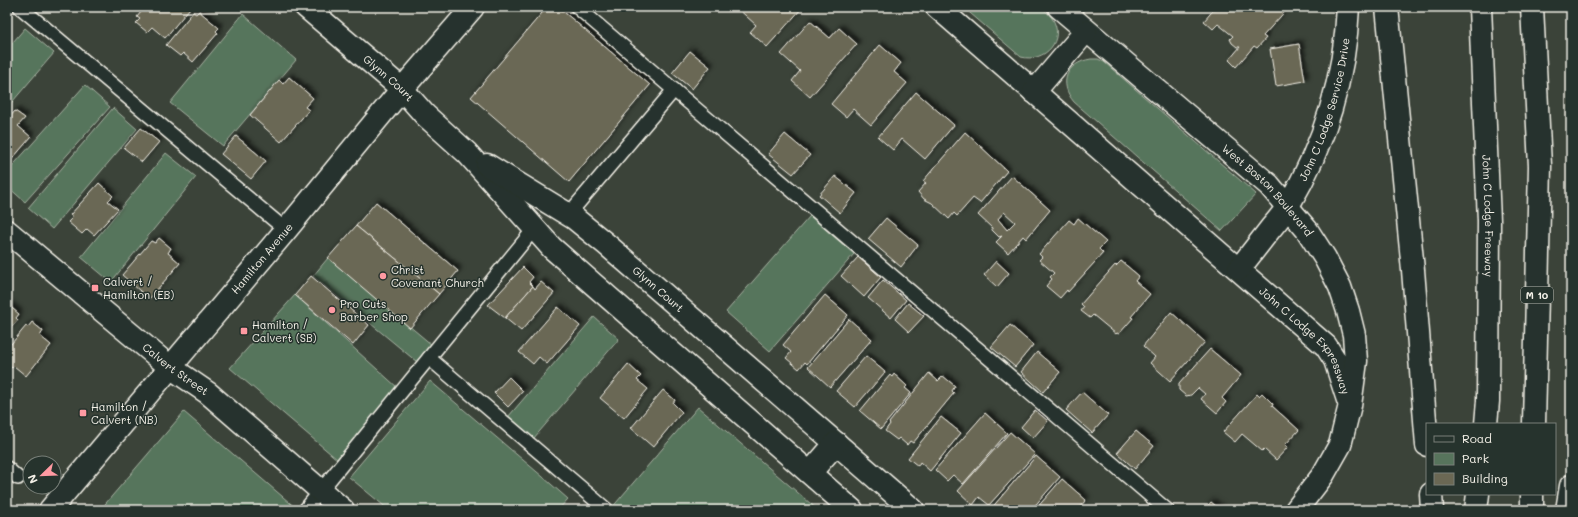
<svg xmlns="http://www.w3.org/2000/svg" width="1578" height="517" font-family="Mali,sans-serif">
<defs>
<filter id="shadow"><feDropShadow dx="3.5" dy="-3.5" stdDeviation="2" flood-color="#0009"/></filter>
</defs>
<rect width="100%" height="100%" fill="#3b4339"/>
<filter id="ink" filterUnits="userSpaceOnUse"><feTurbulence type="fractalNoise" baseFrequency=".025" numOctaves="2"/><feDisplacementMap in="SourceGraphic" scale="8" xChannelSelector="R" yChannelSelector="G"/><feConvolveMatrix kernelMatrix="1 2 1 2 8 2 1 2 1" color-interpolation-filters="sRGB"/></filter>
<g filter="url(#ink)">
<!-- green -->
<g fill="#57745c" stroke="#a6b2a2">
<path d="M963,7h78c3,3 8,7 11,11 14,22 -7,45 -31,39z"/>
<polygon points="243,14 296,60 223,146 170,103"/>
<polygon points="25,28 54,53 7,108 7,49"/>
<path d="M1091,59h7l6,3 152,132 -34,37 -148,-129c-16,-19 -8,-39 17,-43z"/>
<polygon points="85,85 110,107 25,202 7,186 7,172"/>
<polygon points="113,108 137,129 52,229 28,208"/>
<polygon points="166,153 196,177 111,282 81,257"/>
<polygon points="810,216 854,254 770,351 726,312"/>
<polygon points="328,258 432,345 417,362 313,276"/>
<polygon points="295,295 398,388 338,460 230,368"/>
<polygon points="594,317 619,339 527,446 502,424"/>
<polygon points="430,381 543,477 568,499 558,510 389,510 349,477"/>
<polygon points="698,407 818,510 610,510"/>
<polygon points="184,412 297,509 296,510 100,510"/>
</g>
<!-- building -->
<g fill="#6b6854" stroke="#f4f1e8" fill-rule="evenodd" filter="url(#shadow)">
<polygon points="145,7 189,7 190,8 165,38 152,27 147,32 136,23 140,19 137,17"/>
<polygon points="547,7 558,7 650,85 569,182 471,97"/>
<polygon points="736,7 803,7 767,47 750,32 756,25"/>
<polygon points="1216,7 1289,7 1263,36 1266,38 1257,48 1254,46 1236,67 1229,60 1240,47 1237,47 1232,43 1230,39 1233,36 1218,24 1213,29 1204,21"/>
<polygon points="199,11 219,28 216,31 218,33 193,62 183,53 180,56 166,45 193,12 196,14"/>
<polygon points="810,21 830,38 839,28 857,44 810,97 792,81 800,71 781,54"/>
<polygon points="1299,44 1305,81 1276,86 1270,49"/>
<polygon points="880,45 901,63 894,72 907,83 871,125 853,109 846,117 831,104"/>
<polygon points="690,51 710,67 692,89 672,73"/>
<polygon points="289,77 313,98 305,107 309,110 281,142 250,115 279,80 283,84"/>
<polygon points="916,92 954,125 925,159 902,139 893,150 878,137"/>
<polygon points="15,111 25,118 18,126 31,137 7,165 7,116 9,118"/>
<polygon points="141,128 159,142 142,162 124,148"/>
<polygon points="965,132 1007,171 980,203 973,198 957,216 954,213 949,219 932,203 924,199 918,192 926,183 923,181"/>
<polygon points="785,134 810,155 793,174 768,154"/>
<polygon points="236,136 266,161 251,179 221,154"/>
<polygon points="835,176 856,193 840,213 819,195"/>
<path d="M1012,176l38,34 -24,29 -3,-3 -15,17 -12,-11 6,-6 -3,1 -7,-7v-2l-14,-13zM1004,212l11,10 -8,8 -9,-11z"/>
<polygon points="99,183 113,196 108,201 118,209 94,235 87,229 82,234 68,222 73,217 70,215"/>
<polygon points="376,202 458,271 439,294 356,226"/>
<polygon points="886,218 918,245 901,267 868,239"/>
<polygon points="1078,218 1106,242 1099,249 1103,253 1068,292 1067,290 1060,298 1046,286 1052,279 1050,277 1054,273 1039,260 1042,257 1039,254 1069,220 1074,224"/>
<polygon points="356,226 439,294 410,328 328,258"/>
<polygon points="159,238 171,248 168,253 180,263 149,299 122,275 151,241 155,243"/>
<polygon points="858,257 881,277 864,297 841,276"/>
<polygon points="996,261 1009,273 997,287 984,275"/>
<polygon points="1121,261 1139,276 1135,281 1150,294 1131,317 1133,318 1119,334 1117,333 1116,334 1093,315 1090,318 1081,311 1084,307 1081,304 1115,265 1116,266"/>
<polygon points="523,267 533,277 529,282 533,286 505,318 488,305"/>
<polygon points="311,276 369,325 353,345 295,295"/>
<polygon points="883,280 906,300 891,318 868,298"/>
<polygon points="541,282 554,293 521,331 505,318 533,286 535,289"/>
<polygon points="825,295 848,315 807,364 805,362 799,369 786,358 791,352 783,345"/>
<polygon points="908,303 924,316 909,332 895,319"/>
<polygon points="7,304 19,314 16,318 18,320 7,332"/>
<polygon points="558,307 580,326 547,364 539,357 533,364 519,352"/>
<polygon points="1171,312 1205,342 1170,381 1150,363 1155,357 1143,346"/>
<polygon points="849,319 872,339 830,387 808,367"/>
<polygon points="32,322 43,331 40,336 51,345 26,376 14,366 12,368 7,364 7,349 26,326 28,327"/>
<polygon points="1010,325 1033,345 1015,367 991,347"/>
<polygon points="1210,349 1241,375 1222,398 1226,402 1217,413 1201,399 1205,394 1198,388 1191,395 1186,396 1179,390 1179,384"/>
<polygon points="1037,352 1060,372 1043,392 1021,372"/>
<polygon points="866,356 885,372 855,407 836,391"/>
<polygon points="628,364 641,376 637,380 648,389 624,418 600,398"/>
<polygon points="929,373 938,381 943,376 955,386 952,391 954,393 913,443 910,441 907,445 899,438 897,440 885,431 890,424 889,423"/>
<polygon points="894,374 907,386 905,388 911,393 881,429 860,411 890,375 892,377"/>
<polygon points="509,377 523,391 508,407 494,393"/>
<polygon points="663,390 675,400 673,403 682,412 653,447 631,428"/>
<polygon points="1082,392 1108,415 1092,433 1066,410"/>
<polygon points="1262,393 1273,404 1272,406 1299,430 1285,445 1288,447 1276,460 1264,449 1262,451 1242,434 1235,442 1223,432 1257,394 1259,396"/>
<polygon points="1035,410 1048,421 1033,438 1021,427"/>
<polygon points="985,413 1007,433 963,484 953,475 947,481 935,470"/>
<polygon points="941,417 961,433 930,471 920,462 918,466 908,458"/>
<polygon points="1136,431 1154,446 1135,469 1117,453"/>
<polygon points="1010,432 1035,454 989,505 979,497 973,505 958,491"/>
<polygon points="1036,456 1060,477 1031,510 990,510"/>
<polygon points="1062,479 1086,500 1077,510 1035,510"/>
<polygon points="1211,502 1221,510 1204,510"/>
</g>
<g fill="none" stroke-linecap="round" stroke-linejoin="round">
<!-- lane casing -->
<g stroke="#f4f1e8" stroke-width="16">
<g id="lane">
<polyline points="20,7 286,230"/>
<polyline points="674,90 1167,510"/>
<polyline points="568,215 674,90 577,7"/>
<polyline points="429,358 607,510"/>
<polyline points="7,468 18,478"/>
<polyline points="305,510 534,229"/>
</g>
</g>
<!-- street casing -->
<g stroke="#f4f1e8" stroke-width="25">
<g id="street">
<path id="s1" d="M306,7l96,82 23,26 42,38 85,95 300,262"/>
<path id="s2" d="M937,7l389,339 9,14 13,40"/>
<path id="s3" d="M1059,7l210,178 38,45 18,28 15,29 8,24 6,24 2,26 -6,44 -10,40 -17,30 -27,35"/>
<polyline points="1034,92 1086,31"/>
<path id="s4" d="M487,165l87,53 32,26 307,266"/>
<path id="s5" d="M1239,269c11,-14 21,-27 32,-41 6,-7 12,-14 17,-22 36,-61 57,-128 60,-199"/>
<polyline points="810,473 836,443"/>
</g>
</g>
<!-- secondary casing -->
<g stroke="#f4f1e8" stroke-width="25">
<g id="secondary">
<path id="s6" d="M7,231l163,136 38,26 135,117"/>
<path id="s7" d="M50,510l236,-280 116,-141 71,-82"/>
</g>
</g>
<!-- highway casing -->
<g stroke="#f4f1e8" stroke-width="25">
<g id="highway">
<polyline points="1387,7 1413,270 1427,445"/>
<path id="s8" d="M1480,7l9,214 -1,180 -2,23"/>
<polyline points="1532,7 1540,166 1534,424"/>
<polyline points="1431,494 1432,510"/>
<polyline points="1476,510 1478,494"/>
<polyline points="1532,510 1532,494"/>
<polyline points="1567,510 1571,486"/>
</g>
</g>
<!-- lane -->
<use href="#lane" stroke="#26332d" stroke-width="13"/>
<!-- street -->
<use href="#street" stroke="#26332d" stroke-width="22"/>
<!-- secondary -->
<use href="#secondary" stroke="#26332d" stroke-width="22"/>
<!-- highway -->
<use href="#highway" stroke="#26332d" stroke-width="22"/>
</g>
</g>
<!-- markers -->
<g fill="#ff9aa2" stroke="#26332d" stroke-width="1.5">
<circle cx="383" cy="276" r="4"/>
<rect x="91" y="284" width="8" height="8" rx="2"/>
<circle cx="332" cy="310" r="4"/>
<rect x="240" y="327" width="8" height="8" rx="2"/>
<rect x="79" y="409" width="8" height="8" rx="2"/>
</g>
<g text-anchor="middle" stroke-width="3" stroke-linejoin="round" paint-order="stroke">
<!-- shield labels -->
<rect fill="#26332d" stroke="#b6b8b0" stroke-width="1" x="1521" y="287" width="32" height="16" rx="3"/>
<g font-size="10" font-weight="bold" fill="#f4f1e8">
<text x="1537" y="299">M 10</text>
</g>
<!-- street labels -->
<g font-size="11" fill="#f4f1e8" stroke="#26332d">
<text dy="4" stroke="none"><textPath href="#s1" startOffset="109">Glynn Court</textPath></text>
<text dy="4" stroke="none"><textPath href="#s5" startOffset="184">John C Lodge Service Drive</textPath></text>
<text dy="4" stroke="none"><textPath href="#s3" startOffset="278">West Boston Boulevard</textPath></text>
<text dy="4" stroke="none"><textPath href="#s8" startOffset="209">John C Lodge Freeway</textPath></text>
<text dy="4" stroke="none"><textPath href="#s7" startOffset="329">Hamilton Avenue</textPath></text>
<text dy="4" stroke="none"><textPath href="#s4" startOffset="212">Glynn Court</textPath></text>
<text dy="4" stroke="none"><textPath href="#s2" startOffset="499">John C Lodge Expressway</textPath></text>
<text dy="4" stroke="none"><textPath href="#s6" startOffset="218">Calvert Street</textPath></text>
</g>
<!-- poi labels -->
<g font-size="11" fill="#f4f1e8" stroke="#26332d" text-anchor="start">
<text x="391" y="274">Christ<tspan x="391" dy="13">Covenant Church</tspan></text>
<text x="103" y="286">Calvert /<tspan x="103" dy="13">Hamilton (EB)</tspan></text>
<text x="340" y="308">Pro Cuts<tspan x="340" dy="13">Barber Shop</tspan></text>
<text x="252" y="329">Hamilton /<tspan x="252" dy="13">Calvert (SB)</tspan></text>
<text x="91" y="411">Hamilton /<tspan x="91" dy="13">Calvert (NB)</tspan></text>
</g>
</g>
<!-- margin -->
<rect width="1578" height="517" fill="none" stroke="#26332d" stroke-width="24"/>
<rect x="12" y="12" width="1554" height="493" fill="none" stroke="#f4f1e8" stroke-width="1.5" filter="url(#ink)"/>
<!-- legend -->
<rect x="1426" y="423" width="130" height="72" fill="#26332d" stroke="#787f78"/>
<rect x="1434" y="436" width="20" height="6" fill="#26332d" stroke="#787f78"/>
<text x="1462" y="443" font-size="12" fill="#f4f1e8">Road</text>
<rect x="1434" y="453" width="20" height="12" fill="#57745c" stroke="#787f78"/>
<text x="1462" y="463" font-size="12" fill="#f4f1e8">Park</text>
<rect x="1434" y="473" width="20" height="12" fill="#6b6854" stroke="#787f78"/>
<text x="1462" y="483" font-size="12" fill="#f4f1e8">Building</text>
<!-- north arrow -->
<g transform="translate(42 475) rotate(247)"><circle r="19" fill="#26332d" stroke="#787f78"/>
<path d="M0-3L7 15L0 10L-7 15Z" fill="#ff9aa2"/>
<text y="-6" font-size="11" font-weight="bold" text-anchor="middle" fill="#f4f1e8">N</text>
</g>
</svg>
